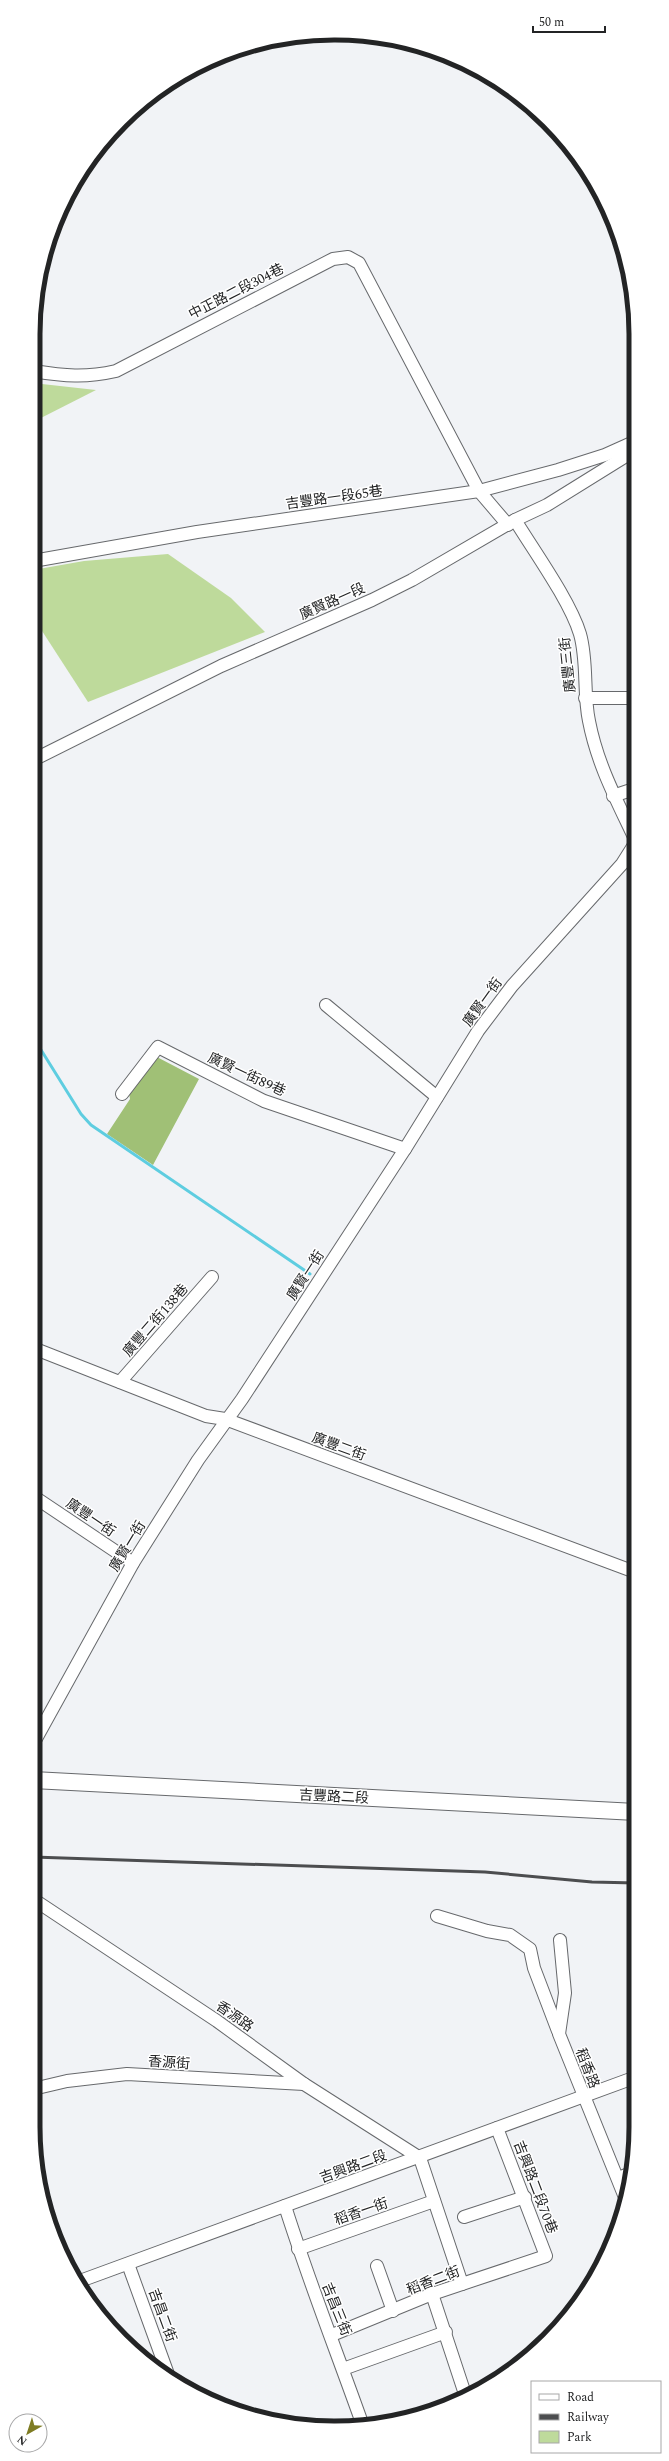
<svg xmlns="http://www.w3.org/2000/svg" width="669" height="2461" font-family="Spectral,'Noto Sans TC',serif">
<rect width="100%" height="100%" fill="#f1f3f6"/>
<!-- green -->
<g fill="#beda9b">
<polygon points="33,383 96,390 33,422"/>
<polygon points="168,554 231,598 265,632 88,702 33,617 33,570 84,561"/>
</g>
<!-- forest -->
<polygon fill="#a0c076" points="155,1056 199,1079 153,1165 107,1134 130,1099 129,1093"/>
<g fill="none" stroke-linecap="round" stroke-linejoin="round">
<!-- stream -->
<polyline stroke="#5ecde0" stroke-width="3" points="33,1037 81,1114 91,1125 310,1274"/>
<!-- minor casing -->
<g stroke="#67696c" stroke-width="14">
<g id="minor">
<path d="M33,371c32,5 52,7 83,0l217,-112 15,-2 11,6 120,228 29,34"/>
<path d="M515,520c19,31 55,81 65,114 8,28 3,59 9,87 8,42 27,78 45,116"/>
<polyline points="33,561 197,532 479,491 558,470 605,455 634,442"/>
<polyline points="585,698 634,698"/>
<polyline points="33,760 221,666 372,600 412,580 515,520 547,505 634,451"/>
<polyline points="613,796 634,789"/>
<polyline points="326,1005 437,1097"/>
<polyline points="122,1094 158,1047 264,1101 405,1149"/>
<polyline points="33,1348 206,1416 225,1419 635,1572"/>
<polyline points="120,1382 212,1277"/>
<polyline points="33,1496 133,1563"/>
<polyline points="33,1744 133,1563 198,1460 242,1399 405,1149 478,1031 512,986 622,864 634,845"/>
<polyline points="33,1899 217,2021 304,2084 420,2158"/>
<polyline points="437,1916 487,1931 510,1935 530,1949 534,1968 558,2031"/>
<polyline points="560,1940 565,1993 559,2034 626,2200"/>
<polyline points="33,2089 67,2081 127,2074 304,2084"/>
<polyline points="420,2158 462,2284"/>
<polyline points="618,2178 631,2173"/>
<path d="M285,2206c23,73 51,144 77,217"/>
<polyline points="464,2217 525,2197"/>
<polyline points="298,2249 434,2201"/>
<polyline points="128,2264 169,2377"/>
<polyline points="377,2266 393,2311"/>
<polyline points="80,2281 636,2077"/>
<polyline points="432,2294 466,2397"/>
<polyline points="332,2335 432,2294 546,2256 497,2128"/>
<polyline points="343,2369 446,2332"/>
</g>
</g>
<!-- major casing -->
<g stroke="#67696c" stroke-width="18">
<polyline id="major" points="33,1780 636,1812"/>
</g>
<!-- minor -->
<use href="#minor" stroke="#fff" stroke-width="12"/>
<!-- major -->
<use href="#major" stroke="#fff" stroke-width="16"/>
<!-- rail -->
<polyline stroke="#4c4d4f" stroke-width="3" points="33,1857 485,1872 592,1882 636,1883"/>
</g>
<g text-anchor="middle" stroke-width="3" stroke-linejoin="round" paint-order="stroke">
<!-- street labels -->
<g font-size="14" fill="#232425" stroke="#fff">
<text transform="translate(236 291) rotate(-27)" y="5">中正路二段304巷</text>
<text transform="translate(334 497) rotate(-8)" y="5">吉豐路一段65巷</text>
<text transform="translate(332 601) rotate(-24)" y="5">廣賢路一段</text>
<text transform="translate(567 665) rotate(-96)" y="5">廣豐三街</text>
<text transform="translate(482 1002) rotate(-54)" y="5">廣賢一街</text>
<text transform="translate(247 1074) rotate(25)" y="5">廣賢一街89巷</text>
<text transform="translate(305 1275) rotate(-57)" y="5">廣賢一街</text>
<text transform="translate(155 1320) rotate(-49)" y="5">廣豐二街138巷</text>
<text transform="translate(339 1446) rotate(20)" y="5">廣豐二街</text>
<text transform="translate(91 1517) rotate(34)" y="5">廣豐一街</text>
<text transform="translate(127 1546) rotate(-59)" y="5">廣賢一街</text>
<text transform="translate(334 1796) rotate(3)" y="5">吉豐路二段</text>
<text transform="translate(235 2016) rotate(35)" y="5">香源路</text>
<text transform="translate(169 2062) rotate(4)" y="5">香源街</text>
<text transform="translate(588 2068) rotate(69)" y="5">稻香路</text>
<text transform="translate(353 2166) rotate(-20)" y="5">吉興路二段</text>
<text transform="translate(536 2187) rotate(69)" y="5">吉興路二段70巷</text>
<text transform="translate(361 2211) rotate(-19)" y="5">稻香一街</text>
<text transform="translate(433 2280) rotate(-21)" y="5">稻香二街</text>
<text transform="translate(337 2309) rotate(68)" y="5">吉昌三街</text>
<text transform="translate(163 2315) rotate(70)" y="5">吉昌二街</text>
</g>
</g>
<!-- crop -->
<path d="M0 0H669V2461H0ZM334 40H335A294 294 0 0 1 629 334V2127A294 294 0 0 1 335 2421H334A294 294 0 0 1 40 2127V334A294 294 0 0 1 334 40Z" fill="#fff" fill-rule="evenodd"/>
<path fill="none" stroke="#232425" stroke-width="5" d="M334 40H335A294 294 0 0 1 629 334V2127A294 294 0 0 1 335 2421H334A294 294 0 0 1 40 2127V334A294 294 0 0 1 334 40Z"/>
<!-- legend -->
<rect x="531" y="2381" width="130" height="72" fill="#ffffff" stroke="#a7a7a8"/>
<rect x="539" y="2394" width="20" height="6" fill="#ffffff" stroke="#a7a7a8"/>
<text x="567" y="2401" font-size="12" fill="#232425">Road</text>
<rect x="539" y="2414" width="20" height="6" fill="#4c4d4f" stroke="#a7a7a8"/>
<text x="567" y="2421" font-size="12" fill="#232425">Railway</text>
<rect x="539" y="2431" width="20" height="12" fill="#beda9b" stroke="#a7a7a8"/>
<text x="567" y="2441" font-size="12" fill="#232425">Park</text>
<!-- north arrow -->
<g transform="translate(28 2433) rotate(219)"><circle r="19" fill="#ffffff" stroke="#a7a7a8"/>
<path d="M0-3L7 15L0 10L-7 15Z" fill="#7e7c23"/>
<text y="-6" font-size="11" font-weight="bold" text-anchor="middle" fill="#232425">N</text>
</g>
<!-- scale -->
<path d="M533 26v6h72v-6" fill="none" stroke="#232425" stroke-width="2"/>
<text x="539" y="26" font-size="12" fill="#232425" stroke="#ffffff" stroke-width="3" paint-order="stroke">50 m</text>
</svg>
